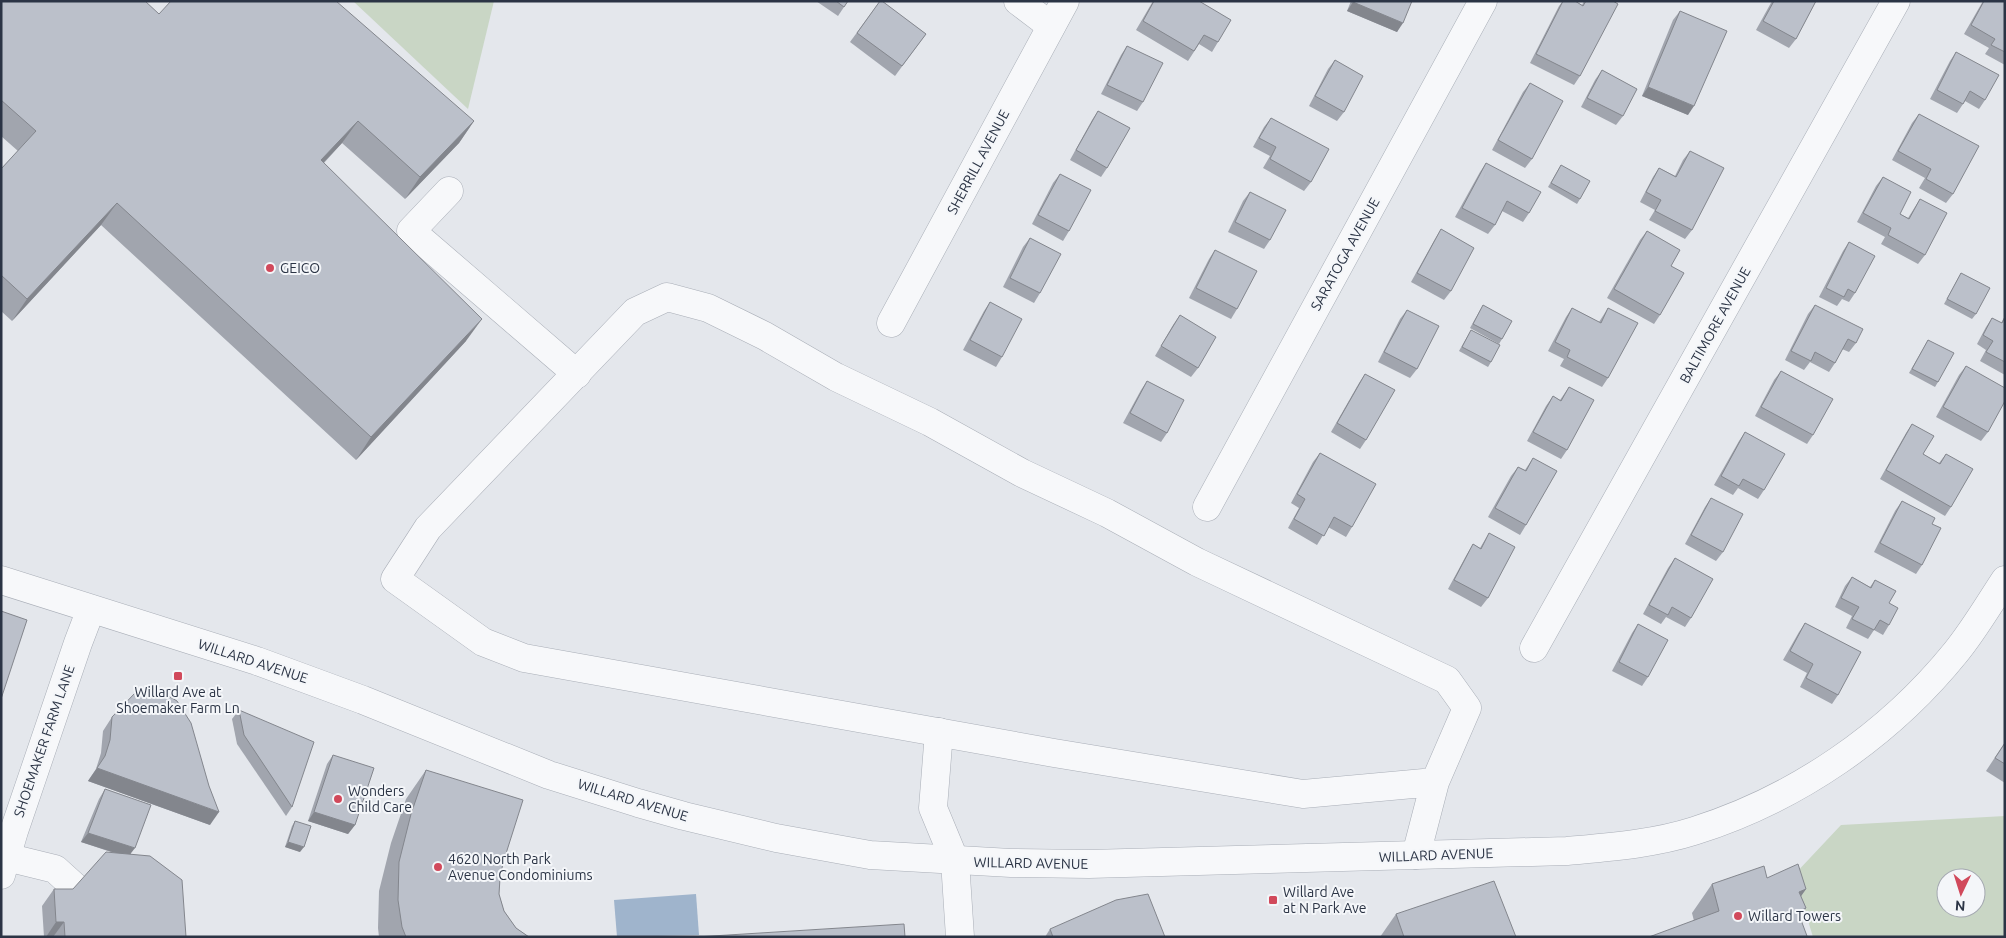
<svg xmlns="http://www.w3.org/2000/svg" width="2006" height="938" font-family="Ubuntu,sans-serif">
<rect width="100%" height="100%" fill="#e4e7ec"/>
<!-- green -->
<g fill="#c9d6c5" fill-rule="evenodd">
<polygon points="353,1 494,1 468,109"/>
<path d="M2005,816v121h-192l-19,-62 47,-50zM1946,878h30v30h-30z"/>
</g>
<!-- water -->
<polygon fill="#9fb4cc" points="696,894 699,935 617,937 614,900"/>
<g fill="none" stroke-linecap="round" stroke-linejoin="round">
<!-- minor casing -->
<g stroke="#a9aeb7" stroke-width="29">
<g id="minor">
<polyline points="1018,1 1051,26"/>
<polyline points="449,191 411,231 577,374"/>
<polyline points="891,323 1065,1"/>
<polyline points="1207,507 1483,1"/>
<path d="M1,580l256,81 106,39 186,75 89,28 46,13 92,22 94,17 141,8 78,1 478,-13c43,-4 86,-7 127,-20 102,-32 195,-96 262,-179 18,-22 33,-48 49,-72"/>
<polyline points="1534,648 1896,1"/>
<polyline points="939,732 933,808 955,861 960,937"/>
<polyline points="1416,855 1435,782 1467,708 1447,680 1197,562 1107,513 1022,473 930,422 836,377 765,336 708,308 667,297 635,312 428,528 395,579 483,642 524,658 1054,753 1303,794 1435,782"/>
<polyline points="6,857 55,869 76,888"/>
<polyline points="1,875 14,831 78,643 91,609"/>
</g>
</g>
<!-- minor -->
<use href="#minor" stroke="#f7f8fa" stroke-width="28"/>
</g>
<!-- wall -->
<g fill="#a1a5ae">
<polygon points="1,1 159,14 474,121 459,143 405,199 342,143 324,163 466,341 356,460 101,225 12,321 1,311 1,169 18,151 1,136"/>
<polygon points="816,1 848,1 838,16"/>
<polygon points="880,1 926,34 895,76 850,42"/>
<polygon points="1153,1 1199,1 1218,42 1212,52 1199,44 1188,61 1136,30"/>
<polygon points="1351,1 1412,1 1397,32 1347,11"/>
<polygon points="1563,1 1575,1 1582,5 1584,1 1613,1 1580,76 1574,85 1530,63 1559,6"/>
<polygon points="1772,1 1816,1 1796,39 1789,48 1756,30"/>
<polygon points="1983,1 2005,1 2005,65 1985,54 1989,48 1964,34"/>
<polygon points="1680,11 1688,115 1642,96 1673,20"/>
<polygon points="1127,46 1143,102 1137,111 1101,94 1121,55"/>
<polygon points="1956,52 1985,100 1979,109 1965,101 1957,113 1930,99 1950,61"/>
<polygon points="1335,60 1344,112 1337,121 1309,106 1328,69"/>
<polygon points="1602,70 1623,116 1616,125 1581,107 1595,80"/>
<polygon points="1530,83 1532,159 1525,168 1492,150 1523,92"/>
<polygon points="1098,111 1107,168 1101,177 1070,160 1092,120"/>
<polygon points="1919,114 1953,194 1946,203 1919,188 1925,178 1892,160 1912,123"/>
<polygon points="1271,118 1311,182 1304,191 1263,168 1270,156 1253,147 1264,127"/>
<polygon points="1690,151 1692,230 1685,239 1649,220 1655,210 1640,202 1653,177 1659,168 1675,176 1683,160"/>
<polygon points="1486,163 1529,213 1523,222 1502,211 1495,225 1488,234 1455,217 1480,172"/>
<polygon points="1561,165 1580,199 1577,204 1548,187"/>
<polygon points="1060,174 1069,231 1063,241 1032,224 1053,183"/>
<polygon points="1883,177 1900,214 1908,218 1920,199 1925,255 1918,264 1881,244 1885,237 1857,222 1876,186"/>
<polygon points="1250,192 1270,240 1264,249 1228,232 1243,201"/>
<polygon points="1441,229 1451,291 1444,300 1411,282 1435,239"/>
<polygon points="1647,231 1671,266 1660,315 1654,324 1607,298 1640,240"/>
<polygon points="1030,238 1040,293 1034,303 1003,287 1023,247"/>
<polygon points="1849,242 1855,293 1849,302 1842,299 1837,306 1819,297 1843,251"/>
<polygon points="1215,250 1237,309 1231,319 1189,298 1209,259"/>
<polygon points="1961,273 1976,314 1972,319 1944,304"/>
<polygon points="990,302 1002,357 996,367 963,350 984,311"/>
<polygon points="1483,305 1502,339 1499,344 1470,328"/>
<polygon points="1815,305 1856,343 1849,352 1842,349 1835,363 1829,372 1810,362 1804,370 1785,360 1808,314"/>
<polygon points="1572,308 1599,322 1608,308 1608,378 1602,387 1560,366 1564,359 1548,351 1566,317"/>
<polygon points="1407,310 1417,369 1410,378 1378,362 1400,319"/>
<polygon points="1180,315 1198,368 1191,377 1155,356 1173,325"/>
<polygon points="2005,316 2005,375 1980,361 1986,350 1977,344 1986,327 1992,318 2001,323"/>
<polygon points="1471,330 1491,362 1488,367 1459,351"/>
<polygon points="1928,340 1938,382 1935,387 1909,373"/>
<polygon points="1966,366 1988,432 1981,441 1936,417 1959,375"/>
<polygon points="1781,371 1813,435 1807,444 1755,416 1774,380"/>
<polygon points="1365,374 1366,440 1360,449 1331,432 1359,383"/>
<polygon points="1147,381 1167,433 1161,442 1123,423 1141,390"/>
<polygon points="1569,387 1567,450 1561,459 1527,441 1546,406 1553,396 1560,400"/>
<polygon points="1912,424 1923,454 1939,463 1946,454 1951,507 1945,516 1880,479 1906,433"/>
<polygon points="1745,432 1764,490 1758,499 1738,488 1733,495 1714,485 1739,441"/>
<polygon points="1320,453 1352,527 1346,537 1328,527 1317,545 1288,528 1299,508 1291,503 1313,462"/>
<polygon points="1533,458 1526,525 1520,535 1488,517 1511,476 1518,467 1525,470"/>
<polygon points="1711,498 1723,552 1716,561 1685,544 1705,507"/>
<polygon points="1902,501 1932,524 1922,565 1916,574 1874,552 1895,511"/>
<polygon points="1489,533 1488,598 1481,607 1448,589 1467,554 1473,544 1480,548"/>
<polygon points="1675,558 1691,618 1685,627 1666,617 1661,624 1643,614 1668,568"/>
<polygon points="1852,577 1870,587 1875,580 1889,603 1889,625 1883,635 1874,630 1868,639 1846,628 1852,616 1835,607 1845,586"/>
<polygon points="1805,623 1838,695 1832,704 1800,687 1807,673 1783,660 1799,632"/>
<polygon points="1638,624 1648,677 1642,686 1612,671 1632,633"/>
<polygon points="239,710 292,807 286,816 237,744 232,719"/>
<polygon points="112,717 210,825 88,781 96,769 101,753 103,731"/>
<polygon points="2005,742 2005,783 1986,771"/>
<polygon points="333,755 355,825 348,834 308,821 327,764"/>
<polygon points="426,770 503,863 500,878 499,894 504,911 516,928 529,937 379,937 378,928 379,891 391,843 406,799"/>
<polygon points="105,789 131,854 186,937 44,937 42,906 54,889 73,889 114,853 81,842 99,799"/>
<polygon points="295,821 300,852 285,847 292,826"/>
<polygon points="1767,878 1806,889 1801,896 1806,908 1800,917 1694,921 1692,913 1712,884"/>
<polygon points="1396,914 1516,937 1380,937"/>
<polygon points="1050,929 1165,937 1045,937"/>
</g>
<!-- shaded-wall -->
<g fill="#83868d">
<polygon points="1353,2 1403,23 1397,32 1347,11"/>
<polygon points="1648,87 1694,106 1688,115 1642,96"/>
<polygon points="358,121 342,143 305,182 321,160"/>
<polygon points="474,121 459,143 405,199 420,177"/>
<polygon points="117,203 101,225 12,321 27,299"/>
<polygon points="482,319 466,341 356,460 371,437"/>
<polygon points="97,768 219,812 210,825 88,781"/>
<polygon points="314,812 355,825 348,834 308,821"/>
<polygon points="88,833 135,848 128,857 81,842"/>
<polygon points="288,842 304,847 300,852 285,847"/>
<polygon points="1806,889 1785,919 1799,892"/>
<polygon points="1806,908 1787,937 1798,912"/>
<polygon points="56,922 64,922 53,937 46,937"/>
</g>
<!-- building -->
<g fill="#bbc0ca" stroke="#83868d">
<polygon points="1,1 145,1 159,14 171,1 336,1 474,121 420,177 358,121 321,160 482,319 371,437 117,203 27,299 1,275 1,169 36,131 1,100"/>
<polygon points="836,1 848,1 844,7"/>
<polygon points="880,1 882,1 926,34 902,66 857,33"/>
<polygon points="1154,1 1199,1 1231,20 1218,42 1204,35 1194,51 1143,21"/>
<polygon points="1354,1 1412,1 1403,23 1353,2"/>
<polygon points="1563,1 1575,1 1583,6 1586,1 1613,1 1618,4 1580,76 1536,54"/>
<polygon points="1774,1 1816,1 1796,39 1763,21"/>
<polygon points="1984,1 2005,1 2005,52 1991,45 1995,39 1971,25"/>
<polygon points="1680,11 1727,31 1694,106 1648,87"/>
<polygon points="1127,46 1163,63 1143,102 1107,85"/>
<polygon points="1956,52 1999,75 1985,100 1970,91 1963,104 1937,90"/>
<polygon points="1335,60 1363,76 1344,112 1315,96"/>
<polygon points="1602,70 1637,89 1623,116 1587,98"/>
<polygon points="1530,83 1563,101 1532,159 1498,140"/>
<polygon points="1098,111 1130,128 1107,168 1076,150"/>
<polygon points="1919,114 1979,146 1953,194 1926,179 1931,169 1898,151"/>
<polygon points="1271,118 1329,149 1311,182 1270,159 1276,147 1259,138"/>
<polygon points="1690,151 1724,168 1692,230 1655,211 1661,200 1646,192 1659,168 1676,177"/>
<polygon points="1486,163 1541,192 1529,213 1507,201 1495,225 1462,208"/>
<polygon points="1561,165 1590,181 1580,199 1551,183"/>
<polygon points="1060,174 1091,190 1069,231 1038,215"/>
<polygon points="1883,177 1911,192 1900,214 1909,219 1920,199 1947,213 1925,255 1888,235 1891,228 1863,213"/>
<polygon points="1250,192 1286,210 1270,240 1235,222"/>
<polygon points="1441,229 1474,248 1451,291 1417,273"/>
<polygon points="1647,231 1680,250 1671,266 1684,273 1660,315 1614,289"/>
<polygon points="1030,238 1061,254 1040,293 1010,278"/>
<polygon points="1849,242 1875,256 1855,293 1848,289 1844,297 1826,288"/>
<polygon points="1215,250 1257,271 1237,309 1196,288"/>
<polygon points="1961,273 1990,288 1976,314 1947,299"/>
<polygon points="990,302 1022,319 1002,357 970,340"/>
<polygon points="1483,305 1512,321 1502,339 1473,324"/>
<polygon points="1815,305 1863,329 1856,343 1848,339 1835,363 1815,352 1811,361 1791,351"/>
<polygon points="1572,308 1601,323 1608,308 1638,323 1608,378 1567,357 1570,350 1555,342"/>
<polygon points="1407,310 1439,326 1417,369 1384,352"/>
<polygon points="1180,315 1216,337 1198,368 1161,346"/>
<polygon points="2005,317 2005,362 1986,352 1993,341 1983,335 1992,318 2002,323"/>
<polygon points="1471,330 1500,345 1491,362 1462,347"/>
<polygon points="1928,340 1954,353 1938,382 1912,369"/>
<polygon points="1966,366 2005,388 2005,401 1988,432 1943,407"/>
<polygon points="1781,371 1833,399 1813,435 1761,407"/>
<polygon points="1365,374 1395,390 1366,440 1337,423"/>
<polygon points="1147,381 1184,400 1167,433 1130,413"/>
<polygon points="1569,387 1594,400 1567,450 1533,432 1553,396 1561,401"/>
<polygon points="1912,424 1934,436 1923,454 1940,464 1946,454 1973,469 1951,507 1886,470"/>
<polygon points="1745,432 1785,454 1764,490 1743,479 1739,486 1721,476"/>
<polygon points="1320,453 1376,484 1352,527 1334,517 1324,536 1294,519 1305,499 1297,494"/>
<polygon points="1533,458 1557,471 1526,525 1495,508 1518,467 1526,471"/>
<polygon points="1711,498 1743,514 1723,552 1691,535"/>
<polygon points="1902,501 1935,518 1932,524 1941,528 1922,565 1880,543"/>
<polygon points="1489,533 1515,547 1488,598 1454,580 1473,544 1481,549"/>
<polygon points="1675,558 1713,579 1691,618 1672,607 1668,615 1649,605"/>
<polygon points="1852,577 1871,588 1875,580 1896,591 1889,603 1898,608 1889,625 1880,620 1874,630 1852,619 1859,607 1841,598"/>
<polygon points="1,611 27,620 1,699"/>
<polygon points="1805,623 1861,652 1838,695 1806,678 1813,664 1790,651"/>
<polygon points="1638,624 1668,640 1648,677 1619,662"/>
<polygon points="148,690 165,694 177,701 191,723 209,786 219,812 97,768 105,756 110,740 112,717 135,693"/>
<polygon points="239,710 314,742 292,807 244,735"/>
<polygon points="2005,743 2005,764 1995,758"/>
<polygon points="333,755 374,768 355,825 314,812"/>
<polygon points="426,770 523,800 503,863 500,878 499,894 504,911 516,928 529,937 406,937 402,927 398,900 399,862 411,814"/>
<polygon points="105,789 151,805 135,848 88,833"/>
<polygon points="295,821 311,826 304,847 288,842"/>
<polygon points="106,852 150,856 182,880 186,937 65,937 64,922 56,922 54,889 73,889"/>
<polygon points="1798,864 1806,889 1799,892 1806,908 1798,912 1807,936 1806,937 1649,937 1719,911 1712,884 1764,866 1767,878"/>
<polygon points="1494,881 1516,937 1404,937 1396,914"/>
<polygon points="1148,894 1165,937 1053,937 1050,929 1116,900"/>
<polygon points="904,924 905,937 696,937"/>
</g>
<!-- markers -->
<g fill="#d1495b" stroke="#f4f6f9" stroke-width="2">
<circle cx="270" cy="268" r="5"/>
<rect x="173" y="671" width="10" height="10" rx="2.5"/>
<circle cx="338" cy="799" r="5"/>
<circle cx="438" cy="867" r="5"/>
<rect x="1268" y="895" width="10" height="10" rx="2.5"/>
<circle cx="1738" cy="916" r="5"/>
</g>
<g text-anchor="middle" stroke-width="4" stroke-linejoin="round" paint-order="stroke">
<!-- street labels -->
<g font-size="14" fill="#2b3445" stroke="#f4f6f9">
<text transform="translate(978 162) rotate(-62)" y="5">SHERRILL AVENUE</text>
<text transform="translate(1345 254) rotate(-61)" y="5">SARATOGA AVENUE</text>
<text transform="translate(1715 325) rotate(-61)" y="5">BALTIMORE AVENUE</text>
<text transform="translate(253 661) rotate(18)" y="5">WILLARD AVENUE</text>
<text transform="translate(44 741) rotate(-71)" y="5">SHOEMAKER FARM LANE</text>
<text transform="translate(633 800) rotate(17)" y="5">WILLARD AVENUE</text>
<text transform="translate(1436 855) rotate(-2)" y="5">WILLARD AVENUE</text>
<text transform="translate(1031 863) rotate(1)" y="5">WILLARD AVENUE</text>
</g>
<!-- poi labels -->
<g font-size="14" fill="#2b3445" stroke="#f4f6f9" text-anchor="start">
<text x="280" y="273">GEICO</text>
<text x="178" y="697" text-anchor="middle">Willard Ave at<tspan x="178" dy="16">Shoemaker Farm Ln</tspan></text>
<text x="348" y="796">Wonders<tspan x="348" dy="16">Child Care</tspan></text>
<text x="448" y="864">4620 North Park<tspan x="448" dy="16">Avenue Condominiums</tspan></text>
<text x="1283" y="897">Willard Ave<tspan x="1283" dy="16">at N Park Ave</tspan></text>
<text x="1748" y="921">Willard Towers</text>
</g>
</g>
<!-- border -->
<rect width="2006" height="938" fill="none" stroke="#2b3445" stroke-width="5"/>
<!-- north arrow -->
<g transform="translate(1961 893) rotate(184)"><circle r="24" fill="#f4f6f9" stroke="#a4a8b1"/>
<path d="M0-4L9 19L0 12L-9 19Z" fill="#d1495b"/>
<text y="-8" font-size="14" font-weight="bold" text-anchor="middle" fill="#2b3445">N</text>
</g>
</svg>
